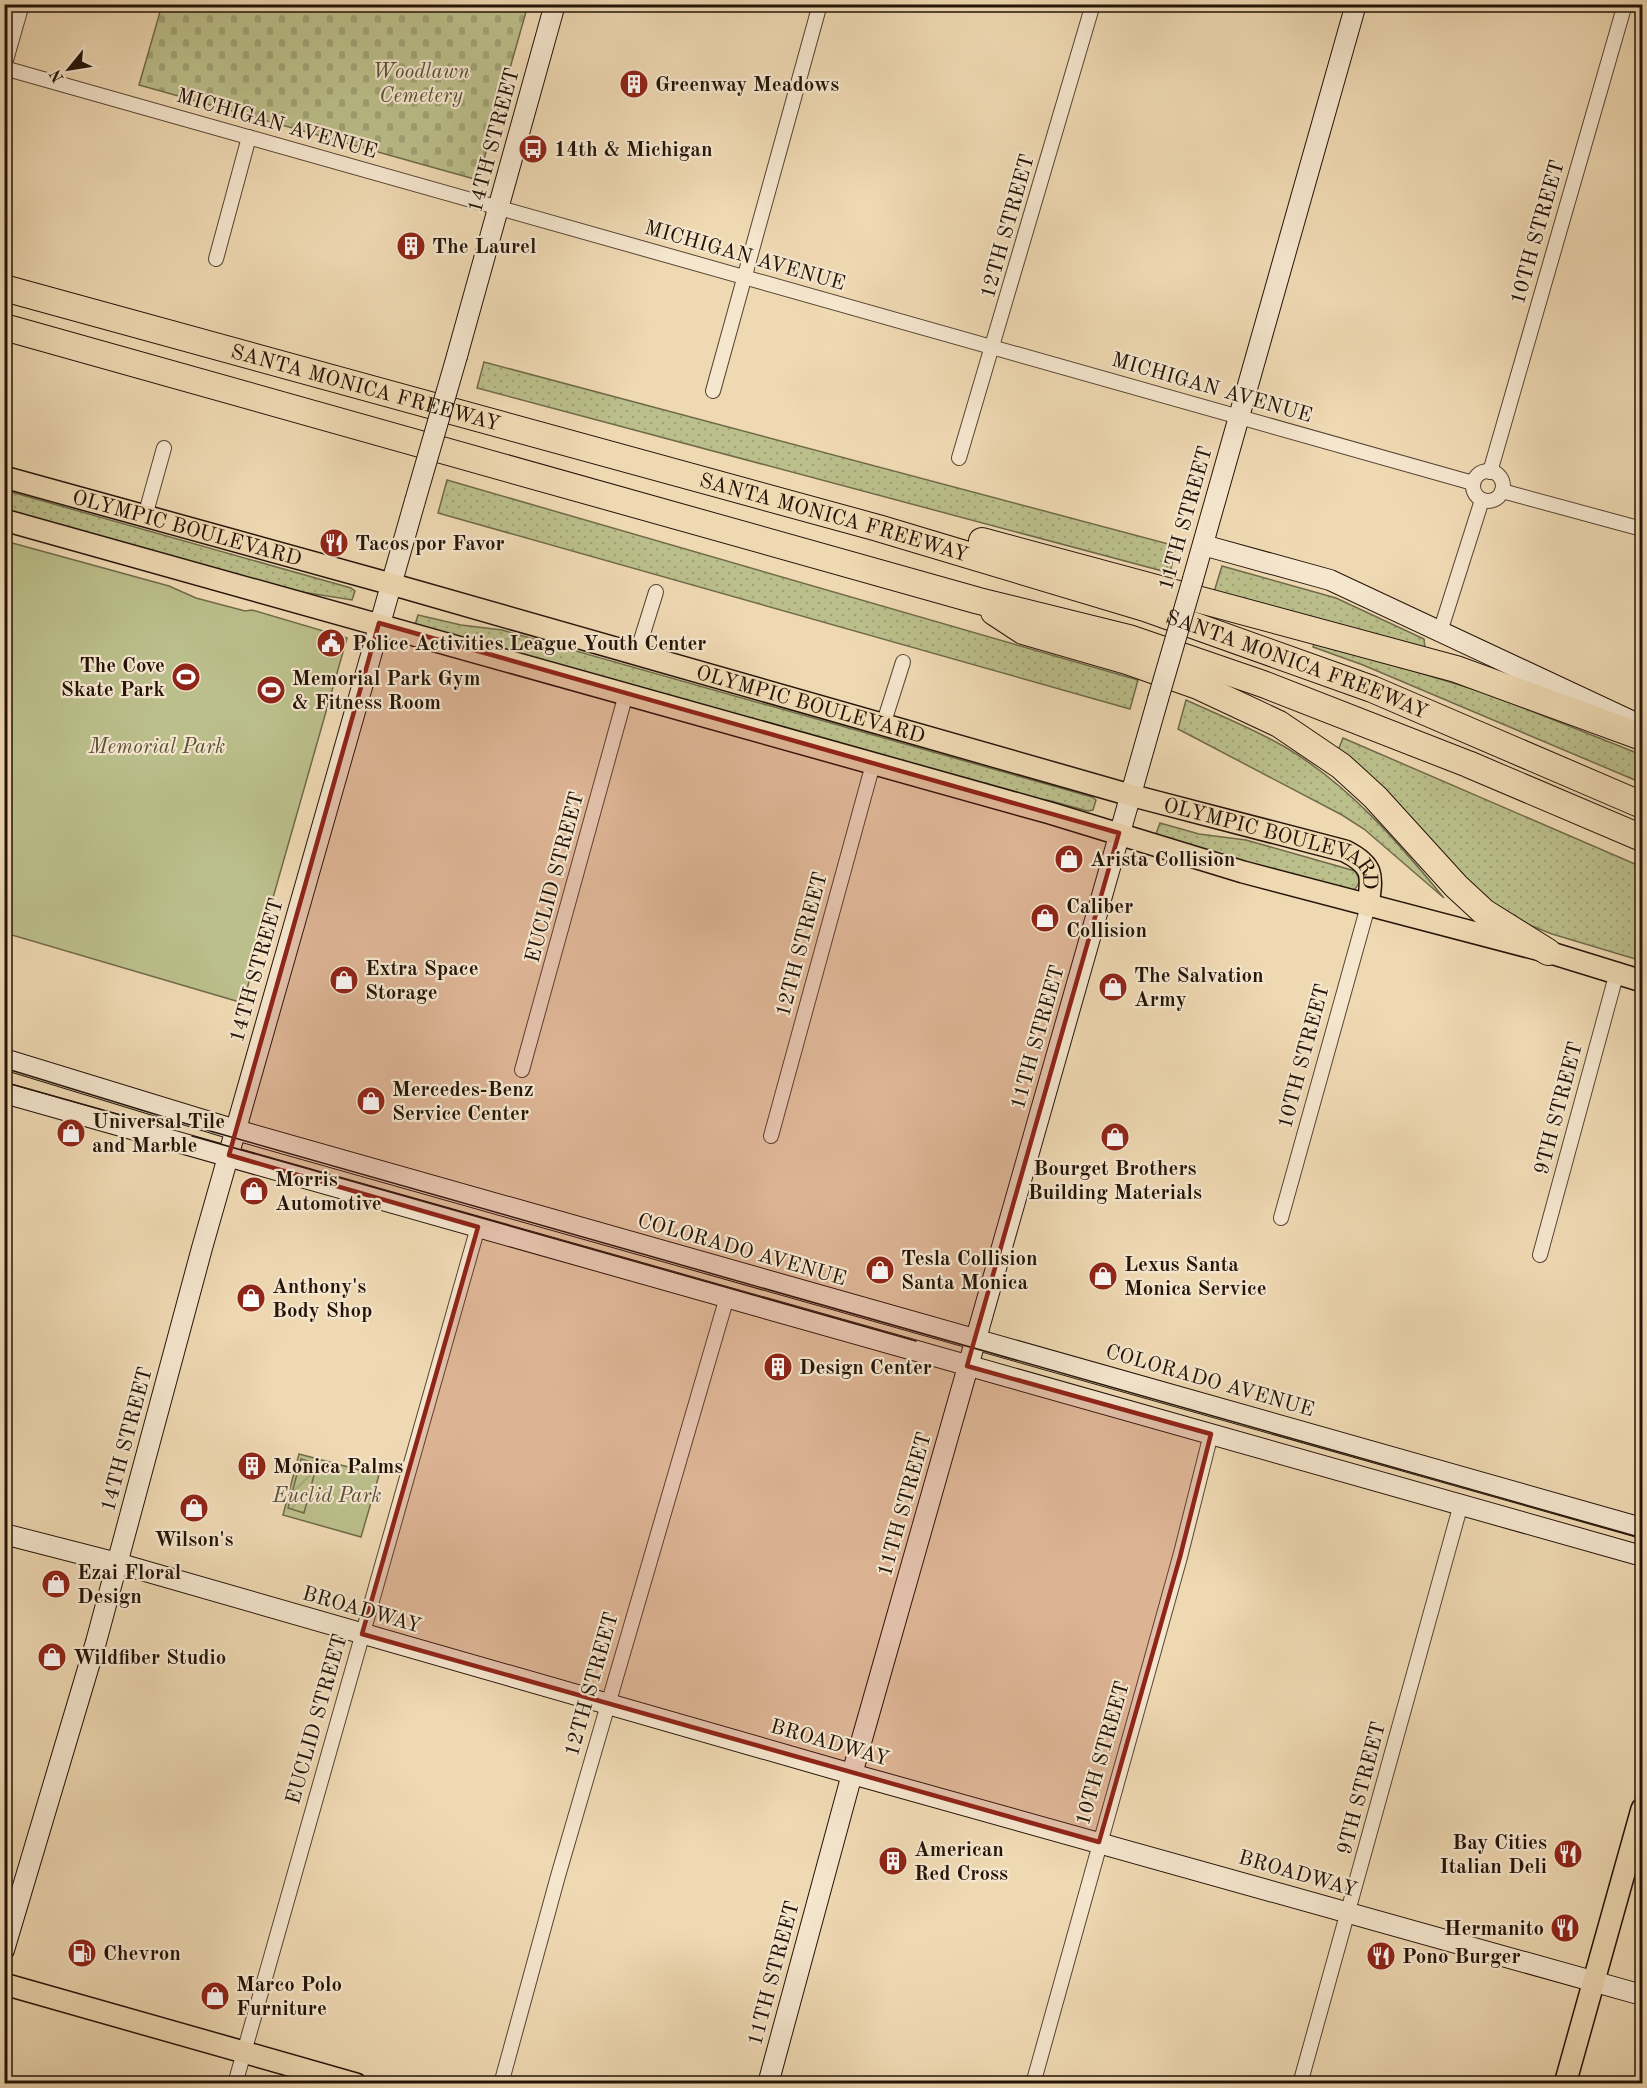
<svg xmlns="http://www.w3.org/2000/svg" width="1647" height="2088" font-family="'Old Standard TT',serif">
<defs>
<pattern id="grass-dots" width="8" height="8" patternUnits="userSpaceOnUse" patternTransform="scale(1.5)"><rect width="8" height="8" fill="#bbbf8b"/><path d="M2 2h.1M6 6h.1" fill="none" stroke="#a1a376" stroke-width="1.8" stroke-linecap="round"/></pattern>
<pattern id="cemetery-stones" width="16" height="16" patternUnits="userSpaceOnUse" patternTransform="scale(1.5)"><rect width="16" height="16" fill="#bbbf8b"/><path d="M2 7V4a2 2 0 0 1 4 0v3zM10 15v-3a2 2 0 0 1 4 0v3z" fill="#a1a376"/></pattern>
<pattern id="garden-furrows" width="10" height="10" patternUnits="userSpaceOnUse" patternTransform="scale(1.5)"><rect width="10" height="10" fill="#bbbf8b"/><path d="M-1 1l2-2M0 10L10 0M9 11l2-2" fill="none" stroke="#a1a376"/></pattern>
</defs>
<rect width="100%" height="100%" fill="#efd9b3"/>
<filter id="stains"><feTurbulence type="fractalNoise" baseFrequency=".00333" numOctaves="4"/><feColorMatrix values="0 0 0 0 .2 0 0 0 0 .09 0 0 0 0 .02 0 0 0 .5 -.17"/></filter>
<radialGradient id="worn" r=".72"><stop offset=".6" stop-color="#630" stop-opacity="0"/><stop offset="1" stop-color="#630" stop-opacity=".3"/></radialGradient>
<!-- grass -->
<g fill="url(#grass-dots)" stroke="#706a4a" stroke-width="1.5">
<polygon points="484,362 1176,546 1170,573 477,388"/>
<polygon points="447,480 1138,680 1130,709 438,513"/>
<polygon points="4,490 351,588 355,591 352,600 277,588 5,511"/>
<polygon points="1222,566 1336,598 1424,639 1425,648 1214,592"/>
<polygon points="418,615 461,625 502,630 1092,797 1096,800 1093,810 1088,811 1047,800 1012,796 415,625"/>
<polygon points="1315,641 1486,693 1642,755 1642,783 1363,665 1313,647"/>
<path d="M1186,700c33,15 68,29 99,47 64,38 112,94 159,151l-80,-69 -22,-14 -164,-86z"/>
<polygon points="1343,738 1642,867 1642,961 1552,934 1502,914 1337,753"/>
<path d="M1160,823l39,11 47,6 109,31c6,9 5,13 -2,20h-6l-188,-54 -3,-3z"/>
</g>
<!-- cemetery -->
<polygon fill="url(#cemetery-stones)" stroke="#706a4a" stroke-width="1.5" points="162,5 162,4 528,5 478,180 139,85"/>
<!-- park -->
<g fill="#bbbf8b" stroke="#706a4a" stroke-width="1.5">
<polygon points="5,541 169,586 196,598 245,611 252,610 347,638 243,1003 5,933"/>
<polygon points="299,1454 379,1475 361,1537 283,1515"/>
</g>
<!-- garden -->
<polygon fill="url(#garden-furrows)" stroke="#706a4a" stroke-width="1.5" points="301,1459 317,1464 304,1513 288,1508"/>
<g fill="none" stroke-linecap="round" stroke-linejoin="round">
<!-- street casing -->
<g stroke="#574533" stroke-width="16">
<g id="street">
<polyline points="4,67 22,4"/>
<polyline points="4,68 1473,483"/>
<polyline points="216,259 249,137"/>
<polyline points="713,391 820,4"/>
<polyline points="959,458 1093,4"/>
<circle cx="1488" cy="486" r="15"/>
<polyline points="1490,472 1625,4"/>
<polyline points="1502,491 1642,529"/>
<polyline points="145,516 164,448"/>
<polyline points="1440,632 1482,500"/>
<polyline points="636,656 656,592"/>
<polyline points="883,725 903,662"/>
<polyline points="522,1070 626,694"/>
<polyline points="771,1136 873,764"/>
<polyline points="1281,1218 1368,906"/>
<polyline points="1540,1255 1617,972"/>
<polyline points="235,2084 478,1227"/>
<polyline points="501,2084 558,1876 727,1297"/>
<polyline points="1033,2084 1180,1557 1211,1434"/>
<polyline points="1300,2084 1461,1504"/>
</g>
</g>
<!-- secondary casing -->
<g stroke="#241408" stroke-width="22">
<g id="secondary">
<polyline points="457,356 555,4"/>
<polyline points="1203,545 1330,580 1640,725"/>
<polyline points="1193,579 1356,4"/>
<polyline points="4,1059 236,1130 1642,1528"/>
<polyline points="4,1093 1642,1556"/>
<polyline points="4,1534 117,1563 852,1774 1642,1995"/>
<polyline points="4,1950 96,1642 202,1248 415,501"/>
<polyline points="768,2084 852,1774 1158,699"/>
</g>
</g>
<!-- primary casing -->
<g stroke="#241408" stroke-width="24">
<g id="primary">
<path id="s1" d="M4,477l387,107 739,211 215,56c30,15 27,25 23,55"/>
<polyline points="4,520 1050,813 1243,872 1548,952 1642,981"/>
<polyline points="4,1984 356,2084"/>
<polyline points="1565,2084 1642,1809"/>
</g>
</g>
<!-- highway casing -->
<g stroke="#241408" stroke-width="28">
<g id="highway">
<path id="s2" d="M4,288l874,240 267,80 227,81 270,116"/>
<polyline points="4,327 979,601 1129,638 1263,684 1468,764 1642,838"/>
<polyline points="982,541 1456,669 1642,737"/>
<polyline points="994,612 1023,631 1127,661 1198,686 1279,724 1341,766 1375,797 1456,886 1484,912 1548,952"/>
</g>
</g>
<!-- street -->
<use href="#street" stroke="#f5e6ce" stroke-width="14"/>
<!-- secondary -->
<use href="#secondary" stroke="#f5e6ce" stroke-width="20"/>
<!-- primary -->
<use href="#primary" stroke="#efd9b3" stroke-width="21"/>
<!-- highway -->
<use href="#highway" stroke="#efd9b3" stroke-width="26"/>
<!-- tram -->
<g stroke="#241408" stroke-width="1.5">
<polyline points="4,1068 210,1131 1642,1538"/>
<polyline points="4,1082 149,1123"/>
<polyline points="192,1136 916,1341"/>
</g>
<!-- secondary-bridge casing -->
<g stroke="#241408" stroke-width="22" stroke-linecap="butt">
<g id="secondary-bridge">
<polyline points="415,501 457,356"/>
<polyline points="1158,699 1193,579"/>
</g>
</g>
<!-- secondary-bridge -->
<use href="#secondary-bridge" stroke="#f5e6ce" stroke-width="20"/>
</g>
<!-- marked area -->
<path fill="#8f2418" fill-opacity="0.2" stroke="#8f2418" stroke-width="4.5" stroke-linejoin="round" d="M379,623l740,210 -152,533 244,68 -31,123 -81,285 -737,-208 116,-407 -249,-72z"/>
<!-- icons -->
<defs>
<g id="building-disc" transform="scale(1.5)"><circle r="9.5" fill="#8f2418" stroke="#f5e6ce"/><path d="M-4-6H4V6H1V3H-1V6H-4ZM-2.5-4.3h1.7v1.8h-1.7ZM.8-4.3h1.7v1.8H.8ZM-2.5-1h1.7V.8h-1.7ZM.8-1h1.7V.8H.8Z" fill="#fff"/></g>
<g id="bus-disc" transform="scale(1.5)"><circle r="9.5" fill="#8f2418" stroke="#f5e6ce"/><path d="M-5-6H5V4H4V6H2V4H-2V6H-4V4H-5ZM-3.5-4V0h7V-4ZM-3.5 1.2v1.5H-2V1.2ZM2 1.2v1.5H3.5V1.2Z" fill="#fff"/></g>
<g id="restaurant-disc" transform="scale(1.5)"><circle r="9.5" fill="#8f2418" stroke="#f5e6ce"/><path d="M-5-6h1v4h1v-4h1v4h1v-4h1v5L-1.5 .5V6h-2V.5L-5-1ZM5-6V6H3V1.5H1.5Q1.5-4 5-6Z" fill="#fff"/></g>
<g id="civic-disc" transform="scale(1.5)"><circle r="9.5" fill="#8f2418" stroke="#f5e6ce"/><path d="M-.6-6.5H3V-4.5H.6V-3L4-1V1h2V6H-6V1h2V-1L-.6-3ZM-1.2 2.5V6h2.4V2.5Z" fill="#fff"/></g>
<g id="stadium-disc" transform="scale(1.5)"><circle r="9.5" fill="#8f2418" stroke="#f5e6ce"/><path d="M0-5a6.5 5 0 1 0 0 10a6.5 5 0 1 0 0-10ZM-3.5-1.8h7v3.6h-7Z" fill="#fff"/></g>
<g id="shop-disc" transform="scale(1.5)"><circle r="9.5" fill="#8f2418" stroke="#f5e6ce"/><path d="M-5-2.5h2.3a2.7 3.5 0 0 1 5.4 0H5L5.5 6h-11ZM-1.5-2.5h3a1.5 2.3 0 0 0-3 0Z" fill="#fff"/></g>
<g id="fuel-disc" transform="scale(1.5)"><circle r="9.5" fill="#8f2418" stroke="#f5e6ce"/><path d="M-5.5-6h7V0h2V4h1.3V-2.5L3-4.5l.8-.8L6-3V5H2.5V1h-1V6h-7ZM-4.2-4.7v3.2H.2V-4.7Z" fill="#fff"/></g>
</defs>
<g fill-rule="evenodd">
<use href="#building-disc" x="634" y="84"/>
<use href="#bus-disc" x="533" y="149"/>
<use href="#building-disc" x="411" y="246"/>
<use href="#restaurant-disc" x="334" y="543"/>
<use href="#civic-disc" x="331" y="643"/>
<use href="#stadium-disc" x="186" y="677"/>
<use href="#stadium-disc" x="271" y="690"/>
<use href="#shop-disc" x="1069" y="859"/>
<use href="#shop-disc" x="1045" y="918"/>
<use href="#shop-disc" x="344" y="980"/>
<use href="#shop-disc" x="1113" y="987"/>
<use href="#shop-disc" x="371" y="1101"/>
<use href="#shop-disc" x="71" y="1133"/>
<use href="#shop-disc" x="1115" y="1137"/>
<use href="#shop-disc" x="254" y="1191"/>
<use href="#shop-disc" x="880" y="1270"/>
<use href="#shop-disc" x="1103" y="1276"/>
<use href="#shop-disc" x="251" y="1298"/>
<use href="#building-disc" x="778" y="1367"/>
<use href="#building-disc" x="252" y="1466"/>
<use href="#shop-disc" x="194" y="1508"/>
<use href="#shop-disc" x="56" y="1584"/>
<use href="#shop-disc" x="52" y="1657"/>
<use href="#restaurant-disc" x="1568" y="1854"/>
<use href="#building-disc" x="893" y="1861"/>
<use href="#restaurant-disc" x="1565" y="1928"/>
<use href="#fuel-disc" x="82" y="1953"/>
<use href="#restaurant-disc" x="1381" y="1956"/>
<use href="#shop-disc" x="215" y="1996"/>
</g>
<g text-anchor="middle" stroke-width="4.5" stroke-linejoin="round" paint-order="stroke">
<!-- park labels -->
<g font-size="21" font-style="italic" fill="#595036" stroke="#f5e6ce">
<text x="421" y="78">Woodlawn<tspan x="421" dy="24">Cemetery</tspan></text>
<text x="157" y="753">Memorial Park</text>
<text x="327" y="1502">Euclid Park</text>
</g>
<!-- poi labels -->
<g font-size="21" font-weight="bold" fill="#241408" stroke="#f5e6ce" text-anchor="start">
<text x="655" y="91">Greenway Meadows</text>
<text x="554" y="156">14th &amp; Michigan</text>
<text x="432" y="253">The Laurel</text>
<text x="355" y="550">Tacos por Favor</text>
<text x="352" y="650">Police Activities League Youth Center</text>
<text x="165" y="672" text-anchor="end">The Cove<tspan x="165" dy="24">Skate Park</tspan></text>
<text x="292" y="685">Memorial Park Gym<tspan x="292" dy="24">&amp; Fitness Room</tspan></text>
<text x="1090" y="866">Arista Collision</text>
<text x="1066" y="913">Caliber<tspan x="1066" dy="24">Collision</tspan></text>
<text x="365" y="975">Extra Space<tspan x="365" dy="24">Storage</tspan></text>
<text x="1134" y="982">The Salvation<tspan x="1134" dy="24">Army</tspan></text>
<text x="392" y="1096">Mercedes-Benz<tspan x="392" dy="24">Service Center</tspan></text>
<text x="92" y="1128">Universal Tile<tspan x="92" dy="24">and Marble</tspan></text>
<text x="1115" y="1175" text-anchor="middle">Bourget Brothers<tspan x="1115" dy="24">Building Materials</tspan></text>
<text x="275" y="1186">Morris<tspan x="275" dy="24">Automotive</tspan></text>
<text x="901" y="1265">Tesla Collision<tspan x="901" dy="24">Santa Monica</tspan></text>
<text x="1124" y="1271">Lexus Santa<tspan x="1124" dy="24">Monica Service</tspan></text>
<text x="272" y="1293">Anthony's<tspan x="272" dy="24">Body Shop</tspan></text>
<text x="799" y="1374">Design Center</text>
<text x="273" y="1473">Monica Palms</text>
<text x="194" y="1546" text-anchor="middle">Wilson's</text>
<text x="77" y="1579">Ezai Floral<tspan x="77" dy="24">Design</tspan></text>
<text x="73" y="1664">Wildfiber Studio</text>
<text x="1547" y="1849" text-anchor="end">Bay Cities<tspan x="1547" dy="24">Italian Deli</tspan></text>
<text x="914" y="1856">American<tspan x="914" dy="24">Red Cross</tspan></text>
<text x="1544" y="1935" text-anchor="end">Hermanito</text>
<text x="103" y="1960">Chevron</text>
<text x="1402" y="1963">Pono Burger</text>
<text x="236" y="1991">Marco Polo<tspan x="236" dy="24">Furniture</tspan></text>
</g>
<!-- street labels -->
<g font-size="21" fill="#241408" stroke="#f5e6ce">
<text transform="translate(277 123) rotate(16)" y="7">MICHIGAN AVENUE</text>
<text transform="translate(493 140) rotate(-75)" y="7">14TH STREET</text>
<text transform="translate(1007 226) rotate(-74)" y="7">12TH STREET</text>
<text transform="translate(1537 232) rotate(-74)" y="7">10TH STREET</text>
<text transform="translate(745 255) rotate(16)" y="7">MICHIGAN AVENUE</text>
<text transform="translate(1212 387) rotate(16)" y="7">MICHIGAN AVENUE</text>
<text dy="7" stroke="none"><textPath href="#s2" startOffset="375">SANTA MONICA FREEWAY</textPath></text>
<text dy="7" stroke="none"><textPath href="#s2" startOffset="861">SANTA MONICA FREEWAY</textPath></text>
<text transform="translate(1185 518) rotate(-74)" y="7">11TH STREET</text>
<text dy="7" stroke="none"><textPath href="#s1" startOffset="190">OLYMPIC BOULEVARD</textPath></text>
<text dy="7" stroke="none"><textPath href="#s2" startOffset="1347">SANTA MONICA FREEWAY</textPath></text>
<text dy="7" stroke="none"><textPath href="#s1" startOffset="838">OLYMPIC BOULEVARD</textPath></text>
<text dy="7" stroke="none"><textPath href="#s1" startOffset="1324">OLYMPIC BOULEVARD</textPath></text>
<text transform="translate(554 877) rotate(-75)" y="7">EUCLID STREET</text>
<text transform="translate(801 944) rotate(-75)" y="7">12TH STREET</text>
<text transform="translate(256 970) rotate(-74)" y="7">14TH STREET</text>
<text transform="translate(1037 1037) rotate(-74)" y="7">11TH STREET</text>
<text transform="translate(1303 1056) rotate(-75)" y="7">10TH STREET</text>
<text transform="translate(1558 1108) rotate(-75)" y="7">9TH STREET</text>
<text transform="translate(742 1249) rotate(16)" y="7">COLORADO AVENUE</text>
<text transform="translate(1210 1380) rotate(16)" y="7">COLORADO AVENUE</text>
<text transform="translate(126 1439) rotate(-75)" y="7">14TH STREET</text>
<text transform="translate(904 1504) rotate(-74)" y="7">11TH STREET</text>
<text transform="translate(362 1609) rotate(16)" y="7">BROADWAY</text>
<text transform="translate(591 1684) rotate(-74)" y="7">12TH STREET</text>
<text transform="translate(316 1719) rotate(-74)" y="7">EUCLID STREET</text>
<text transform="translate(830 1742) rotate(16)" y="7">BROADWAY</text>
<text transform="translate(1102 1753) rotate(-74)" y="7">10TH STREET</text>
<text transform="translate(1361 1788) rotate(-75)" y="7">9TH STREET</text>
<text transform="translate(1298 1873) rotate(16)" y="7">BROADWAY</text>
<text transform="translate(773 1973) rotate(-75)" y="7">11TH STREET</text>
</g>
</g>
<!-- margin -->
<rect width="1647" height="2088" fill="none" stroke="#efd9b3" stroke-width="24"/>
<rect x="6" y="6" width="1635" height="2076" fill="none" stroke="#241408" stroke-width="3"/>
<rect x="12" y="12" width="1623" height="2064" fill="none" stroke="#241408" stroke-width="1.5"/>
<!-- north arrow -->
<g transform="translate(69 69) rotate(240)" stroke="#f5e6ce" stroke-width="4.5" paint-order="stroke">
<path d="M0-4.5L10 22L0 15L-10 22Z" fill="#241408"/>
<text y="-9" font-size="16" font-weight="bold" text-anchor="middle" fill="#241408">N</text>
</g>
<rect width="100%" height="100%" filter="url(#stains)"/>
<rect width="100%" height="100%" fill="url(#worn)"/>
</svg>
